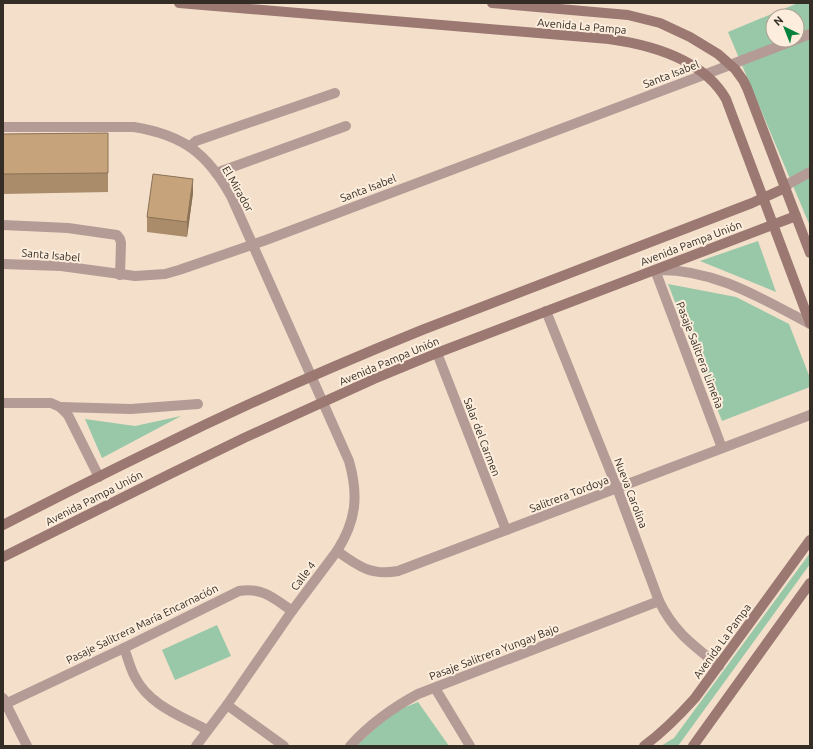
<svg xmlns="http://www.w3.org/2000/svg" width="813" height="749" font-family="Ubuntu,sans-serif">
<rect width="100%" height="100%" fill="#f3dfca"/>
<!-- green -->
<g fill="#98c8a8" fill-rule="evenodd">
<path d="M798,3h12v223l-82,-194zM773,16h24v24h-24z"/>
<polygon points="758,241 776,292 700,261"/>
<polygon points="668,284 736,297 789,324 810,378 810,387 722,421"/>
<polygon points="181,416 102,458 85,419 135,426"/>
<polygon points="810,553 810,564 678,746 661,746 674,738"/>
<polygon points="217,625 231,656 175,680 162,650"/>
<polygon points="418,702 449,746 356,746 393,712"/>
</g>
<g fill="none" stroke-linecap="round" stroke-linejoin="round">
<!-- lane -->
<g stroke="#b49b96" stroke-width="10">
<polyline points="797,39 810,34"/>
<polyline points="730,65 795,40"/>
<polyline points="190,146 196,141 335,93"/>
<polyline points="216,173 346,126"/>
<polyline points="785,188 790,183 810,172"/>
<polyline points="3,225 68,228 117,235 120,239 121,243 120,275"/>
</g>
<!-- street -->
<g stroke="#b49b96" stroke-width="10">
<path d="M3,127h131c49,8 73,26 97,69l118,265c10,35 7,60 -12,90l-45,60 -65,94 -31,41"/>
<polyline points="3,264 61,266 135,276 165,274 179,270 266,240 730,65"/>
<path d="M546,311l71,177 42,113c15,31 34,44 60,65"/>
<polyline points="437,353 506,530"/>
<polyline points="3,403 51,403 60,407 68,415 99,477"/>
<polyline points="60,407 131,409 198,404"/>
<path d="M722,448l-67,-178c58,-2 106,28 155,54"/>
<path d="M337,551c21,15 34,25 61,20l412,-156"/>
<path d="M124,648c4,10 6,20 11,29 14,28 46,39 72,53"/>
<polyline points="435,688 470,746"/>
<polyline points="3,698 27,746"/>
<path d="M3,705l121,-57 115,-57c23,-4 35,7 53,20"/>
<polyline points="227,705 284,746"/>
<path d="M350,746c20,-22 42,-38 68,-52l241,-93"/>
</g>
<!-- secondary -->
<g stroke="#9b7871" stroke-width="10">
<path d="M179,3l430,36c43,6 94,20 117,60l84,224"/>
<polyline points="492,3 628,15 660,23 690,37 718,54 735,69 743,80 747,88 810,253"/>
<path d="M3,525c51,-26 102,-52 154,-77 87,-43 176,-82 265,-118l330,-127 33,-15"/>
<polyline points="3,557 170,474 244,438 374,379 437,353 796,216"/>
<path d="M644,746c19,-14 35,-30 51,-48l115,-158"/>
<polyline points="693,746 810,583"/>
</g>
</g>
<!-- wall -->
<g fill="#aa8c6a">
<polygon points="108,133 108,192 3,194 3,134"/>
<polygon points="193,193 187,237 147,232 147,217"/>
</g>
<!-- shaded-wall -->
<polygon fill="#8b7256" points="193,179 193,193 187,237 187,222"/>
<!-- building -->
<g fill="#c6a37b" stroke="#8b7256">
<polygon points="108,133 108,173 3,174 3,134"/>
<polygon points="153,174 193,179 187,222 147,217"/>
</g>
<g text-anchor="middle" stroke-width="4" stroke-linejoin="round" paint-order="stroke">
<!-- street labels -->
<g font-size="11" fill="#342d25" stroke="#fdeddc">
<text transform="translate(582 26) rotate(5)" y="4">Avenida La Pampa</text>
<text transform="translate(671 74) rotate(-21)" y="4">Santa Isabel</text>
<text transform="translate(368 188) rotate(-21)" y="4">Santa Isabel</text>
<text transform="translate(238 189) rotate(60)" y="4">El Mirador</text>
<text transform="translate(691 243) rotate(-21)" y="4">Avenida Pampa Unión</text>
<text transform="translate(51 255) rotate(5)" y="4">Santa Isabel</text>
<text transform="translate(700 355) rotate(69)" y="4">Pasaje Salitrera Limeña</text>
<text transform="translate(389 361) rotate(-23)" y="4">Avenida Pampa Unión</text>
<text transform="translate(482 437) rotate(69)" y="4">Salar del Carmen</text>
<text transform="translate(631 493) rotate(69)" y="4">Nueva Carolina</text>
<text transform="translate(569 494) rotate(-21)" y="4">Salitrera Tordoya</text>
<text transform="translate(94 498) rotate(-27)" y="4">Avenida Pampa Unión</text>
<text transform="translate(303 576) rotate(-53)" y="4">Calle 4</text>
<text transform="translate(142 624) rotate(-26)" y="4">Pasaje Salitrera María Encarnación</text>
<text transform="translate(722 641) rotate(-54)" y="4">Avenida La Pampa</text>
<text transform="translate(494 652) rotate(-21)" y="4">Pasaje Salitrera Yungay Bajo</text>
</g>
</g>
<!-- border -->
<rect width="813" height="749" fill="none" stroke="#342d25" stroke-width="8"/>
<!-- north arrow -->
<g transform="translate(785 28) rotate(317)"><circle r="19" fill="#fdeddc" stroke="#ada093"/>
<path d="M0-3L7 15L0 10L-7 15Z" fill="#05823b"/>
<text y="-6" font-size="11" font-weight="bold" text-anchor="middle" fill="#342d25">N</text>
</g>
</svg>
